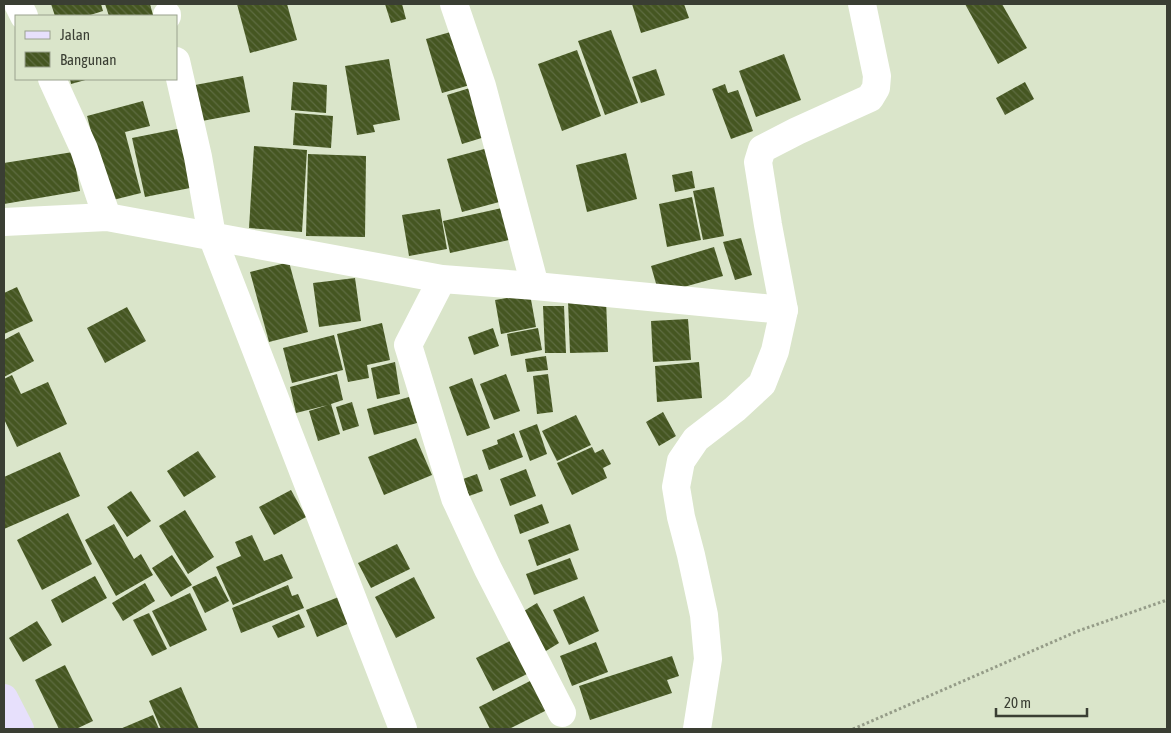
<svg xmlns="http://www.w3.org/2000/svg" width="1171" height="733" font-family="'Asap Condensed',sans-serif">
<defs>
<pattern id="building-back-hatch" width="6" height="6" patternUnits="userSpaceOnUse" patternTransform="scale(1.25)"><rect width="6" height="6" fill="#455621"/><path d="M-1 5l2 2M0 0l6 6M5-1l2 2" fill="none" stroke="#5e6c41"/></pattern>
</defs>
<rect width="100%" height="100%" fill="#dae5ca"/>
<!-- building -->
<g fill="url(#building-back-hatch)">
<polygon points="51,4 101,4 103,11 87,16 55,16"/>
<polygon points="105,4 150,4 153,15 109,16"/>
<polygon points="237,4 287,4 297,40 250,53"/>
<polygon points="385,4 402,4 406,19 391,23"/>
<polygon points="632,4 684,4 689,18 641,33"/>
<polygon points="965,4 1002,4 1027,48 998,64"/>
<polygon points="611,30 638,103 605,115 578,41"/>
<polygon points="454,31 470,85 442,93 426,39"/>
<polygon points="577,50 601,116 562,131 538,64"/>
<polygon points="784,54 801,100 756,117 739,71"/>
<polygon points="389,59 400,120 373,125 375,132 357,135 345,66"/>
<polygon points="656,69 665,95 641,103 632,77"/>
<polygon points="243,76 250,112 202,121 195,85"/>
<polygon points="70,79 89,79 71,84"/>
<polygon points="293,82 327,85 326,113 291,110"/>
<polygon points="1025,82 1034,99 1005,115 996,98"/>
<polygon points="725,84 728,93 738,90 753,131 731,139 712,89"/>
<polygon points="473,87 488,136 462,144 447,95"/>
<polygon points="143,101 150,126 125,132 141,193 109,201 87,116"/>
<polygon points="295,113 333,116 331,148 293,145"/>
<polygon points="182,128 195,187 145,197 132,138"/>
<polygon points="254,146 307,150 302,232 249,228"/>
<polygon points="488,148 503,201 462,212 447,159"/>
<polygon points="73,152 80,191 4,204 4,163"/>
<polygon points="626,153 637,199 587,212 576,165"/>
<polygon points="308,154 366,156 365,237 306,236"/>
<polygon points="692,171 695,188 675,192 672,175"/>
<polygon points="714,187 724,236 703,240 693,191"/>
<polygon points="692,197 701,240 667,247 659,204"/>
<polygon points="502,208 509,240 450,253 443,221"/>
<polygon points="440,209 447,249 409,256 402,215"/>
<polygon points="741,238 752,275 735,280 723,242"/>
<polygon points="714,247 723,276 659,294 651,266"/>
<polygon points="289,262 308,332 269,342 250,272"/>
<polygon points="355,278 361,321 319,327 313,283"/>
<polygon points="17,287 33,321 4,334 4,293"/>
<polygon points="530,294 536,327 501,334 495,300"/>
<polygon points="606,299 608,352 570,353 568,301"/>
<polygon points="543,306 564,306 566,353 545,353"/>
<polygon points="127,307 146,341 105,363 87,328"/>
<polygon points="688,319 691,360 653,362 651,321"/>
<polygon points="382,323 390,360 367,365 369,378 348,382 337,334"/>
<polygon points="493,328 499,346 474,355 468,337"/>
<polygon points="538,328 542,350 511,356 507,334"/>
<polygon points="19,332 34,361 4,377 4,340"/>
<polygon points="334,335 343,370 292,383 283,348"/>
<polygon points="546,356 548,370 527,372 525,359"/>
<polygon points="395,362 400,394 377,399 371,368"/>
<polygon points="699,362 702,398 657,402 655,366"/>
<polygon points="337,374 343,400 331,404 340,434 318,441 309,411 328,405 296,413 290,387"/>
<polygon points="506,374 520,411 494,420 480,384"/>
<polygon points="548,374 553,412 537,414 533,376"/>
<polygon points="12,375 21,394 48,382 67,424 17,447 4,419 4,379"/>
<polygon points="472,378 490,428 467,436 449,387"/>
<polygon points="409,397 417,423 374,435 367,409"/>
<polygon points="352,402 359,426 343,431 336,407"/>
<polygon points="663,412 676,436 659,446 646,422"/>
<polygon points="576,415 591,445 557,461 542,431"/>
<polygon points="537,424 547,454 530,461 519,431"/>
<polygon points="514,433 523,457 489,470 482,450 498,444 497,440"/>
<polygon points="416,438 432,475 384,495 368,457"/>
<polygon points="592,447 595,453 603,449 611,464 603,468 607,478 572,495 557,463"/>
<polygon points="198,451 216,477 184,497 167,471"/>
<polygon points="60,452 80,496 4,529 4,477"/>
<polygon points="526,469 536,496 510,506 500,479"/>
<polygon points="477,474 483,491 469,496 463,479"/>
<polygon points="291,490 306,517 274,535 259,507"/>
<polygon points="131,491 151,521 127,537 107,507"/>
<polygon points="542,504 549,523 520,534 514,515"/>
<polygon points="185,510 214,557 188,574 159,526"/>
<polygon points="68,513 92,564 42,590 17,540"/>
<polygon points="114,524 134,559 141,554 153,575 116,596 85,540"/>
<polygon points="570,524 579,550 537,566 528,540"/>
<polygon points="252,535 264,561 282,554 293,578 233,605 216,567 241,556 235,542"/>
<polygon points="397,544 410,569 371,588 358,563"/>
<polygon points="172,555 192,585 171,597 152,568"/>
<polygon points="570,558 578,579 534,595 526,574"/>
<polygon points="95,576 107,598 62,623 51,600"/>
<polygon points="216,576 229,601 205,613 192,587"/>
<polygon points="414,577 435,618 396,638 375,597"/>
<polygon points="145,583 155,601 123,621 112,603"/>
<polygon points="288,585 292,596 298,594 304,608 241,633 232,608"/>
<polygon points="190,593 207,630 170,647 152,611"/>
<polygon points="341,596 352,622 317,637 306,610"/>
<polygon points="584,596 599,631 569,645 553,610"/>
<polygon points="537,603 559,643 541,654 519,614"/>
<polygon points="149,613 167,649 152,656 133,620"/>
<polygon points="299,614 305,627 278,638 272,626"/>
<polygon points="37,621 52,645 23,662 9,638"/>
<polygon points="518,637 535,670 493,691 476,658"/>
<polygon points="596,642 608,672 572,686 560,656"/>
<polygon points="672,656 679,676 667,680 672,693 590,720 579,686"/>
<polygon points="65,665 93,721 76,729 59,729 35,680"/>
<polygon points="532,680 547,710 509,729 490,729 479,707"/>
<polygon points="181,687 199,729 161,729 149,701"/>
<polygon points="153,715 159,729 120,729"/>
</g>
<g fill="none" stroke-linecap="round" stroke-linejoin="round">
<!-- path -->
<polyline stroke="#959c88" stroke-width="3" stroke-dasharray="2.5 2.5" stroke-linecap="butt" points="853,729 1078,631 1167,600"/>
<!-- minor -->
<g stroke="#fff" stroke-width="28">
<polyline points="18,4 24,16"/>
<polyline points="454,4 482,86 535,286"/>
<polyline points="167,15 167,16"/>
<polyline points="176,61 198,157 212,236 403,729"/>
<polyline points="52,79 84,149 107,217"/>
<polyline points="4,222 107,217 442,279 535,286 784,310"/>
<polyline points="442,279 408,345 455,498 488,569 562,713"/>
<polyline points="697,729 708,659 704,615 691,555 681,517 676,487 681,461 696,439 735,409 762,384 775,351 784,310 768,225 758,162 762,149 797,131 870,98 876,88 877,76 862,4"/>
</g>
<!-- secondary -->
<polyline stroke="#e7e0fc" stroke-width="28" points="4,698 20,729"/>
</g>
<!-- border -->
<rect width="1171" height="733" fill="none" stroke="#3a3e33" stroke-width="10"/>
<!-- legend -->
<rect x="15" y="15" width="162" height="65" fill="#dae5ca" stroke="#9aa28e"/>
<rect x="25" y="31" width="25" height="8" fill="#e7e0fc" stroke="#9aa28e"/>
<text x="60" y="40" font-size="15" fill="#3a3e33">Jalan</text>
<rect x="25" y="52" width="25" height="15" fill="url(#building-back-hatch)" stroke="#9aa28e"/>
<text x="60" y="65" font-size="15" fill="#3a3e33">Bangunan</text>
<!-- scale -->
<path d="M996 708v8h91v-8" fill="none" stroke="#3a3e33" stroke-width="2.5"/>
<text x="1004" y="708" font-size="15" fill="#3a3e33" stroke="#dae5ca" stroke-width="4" paint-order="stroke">20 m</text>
</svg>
